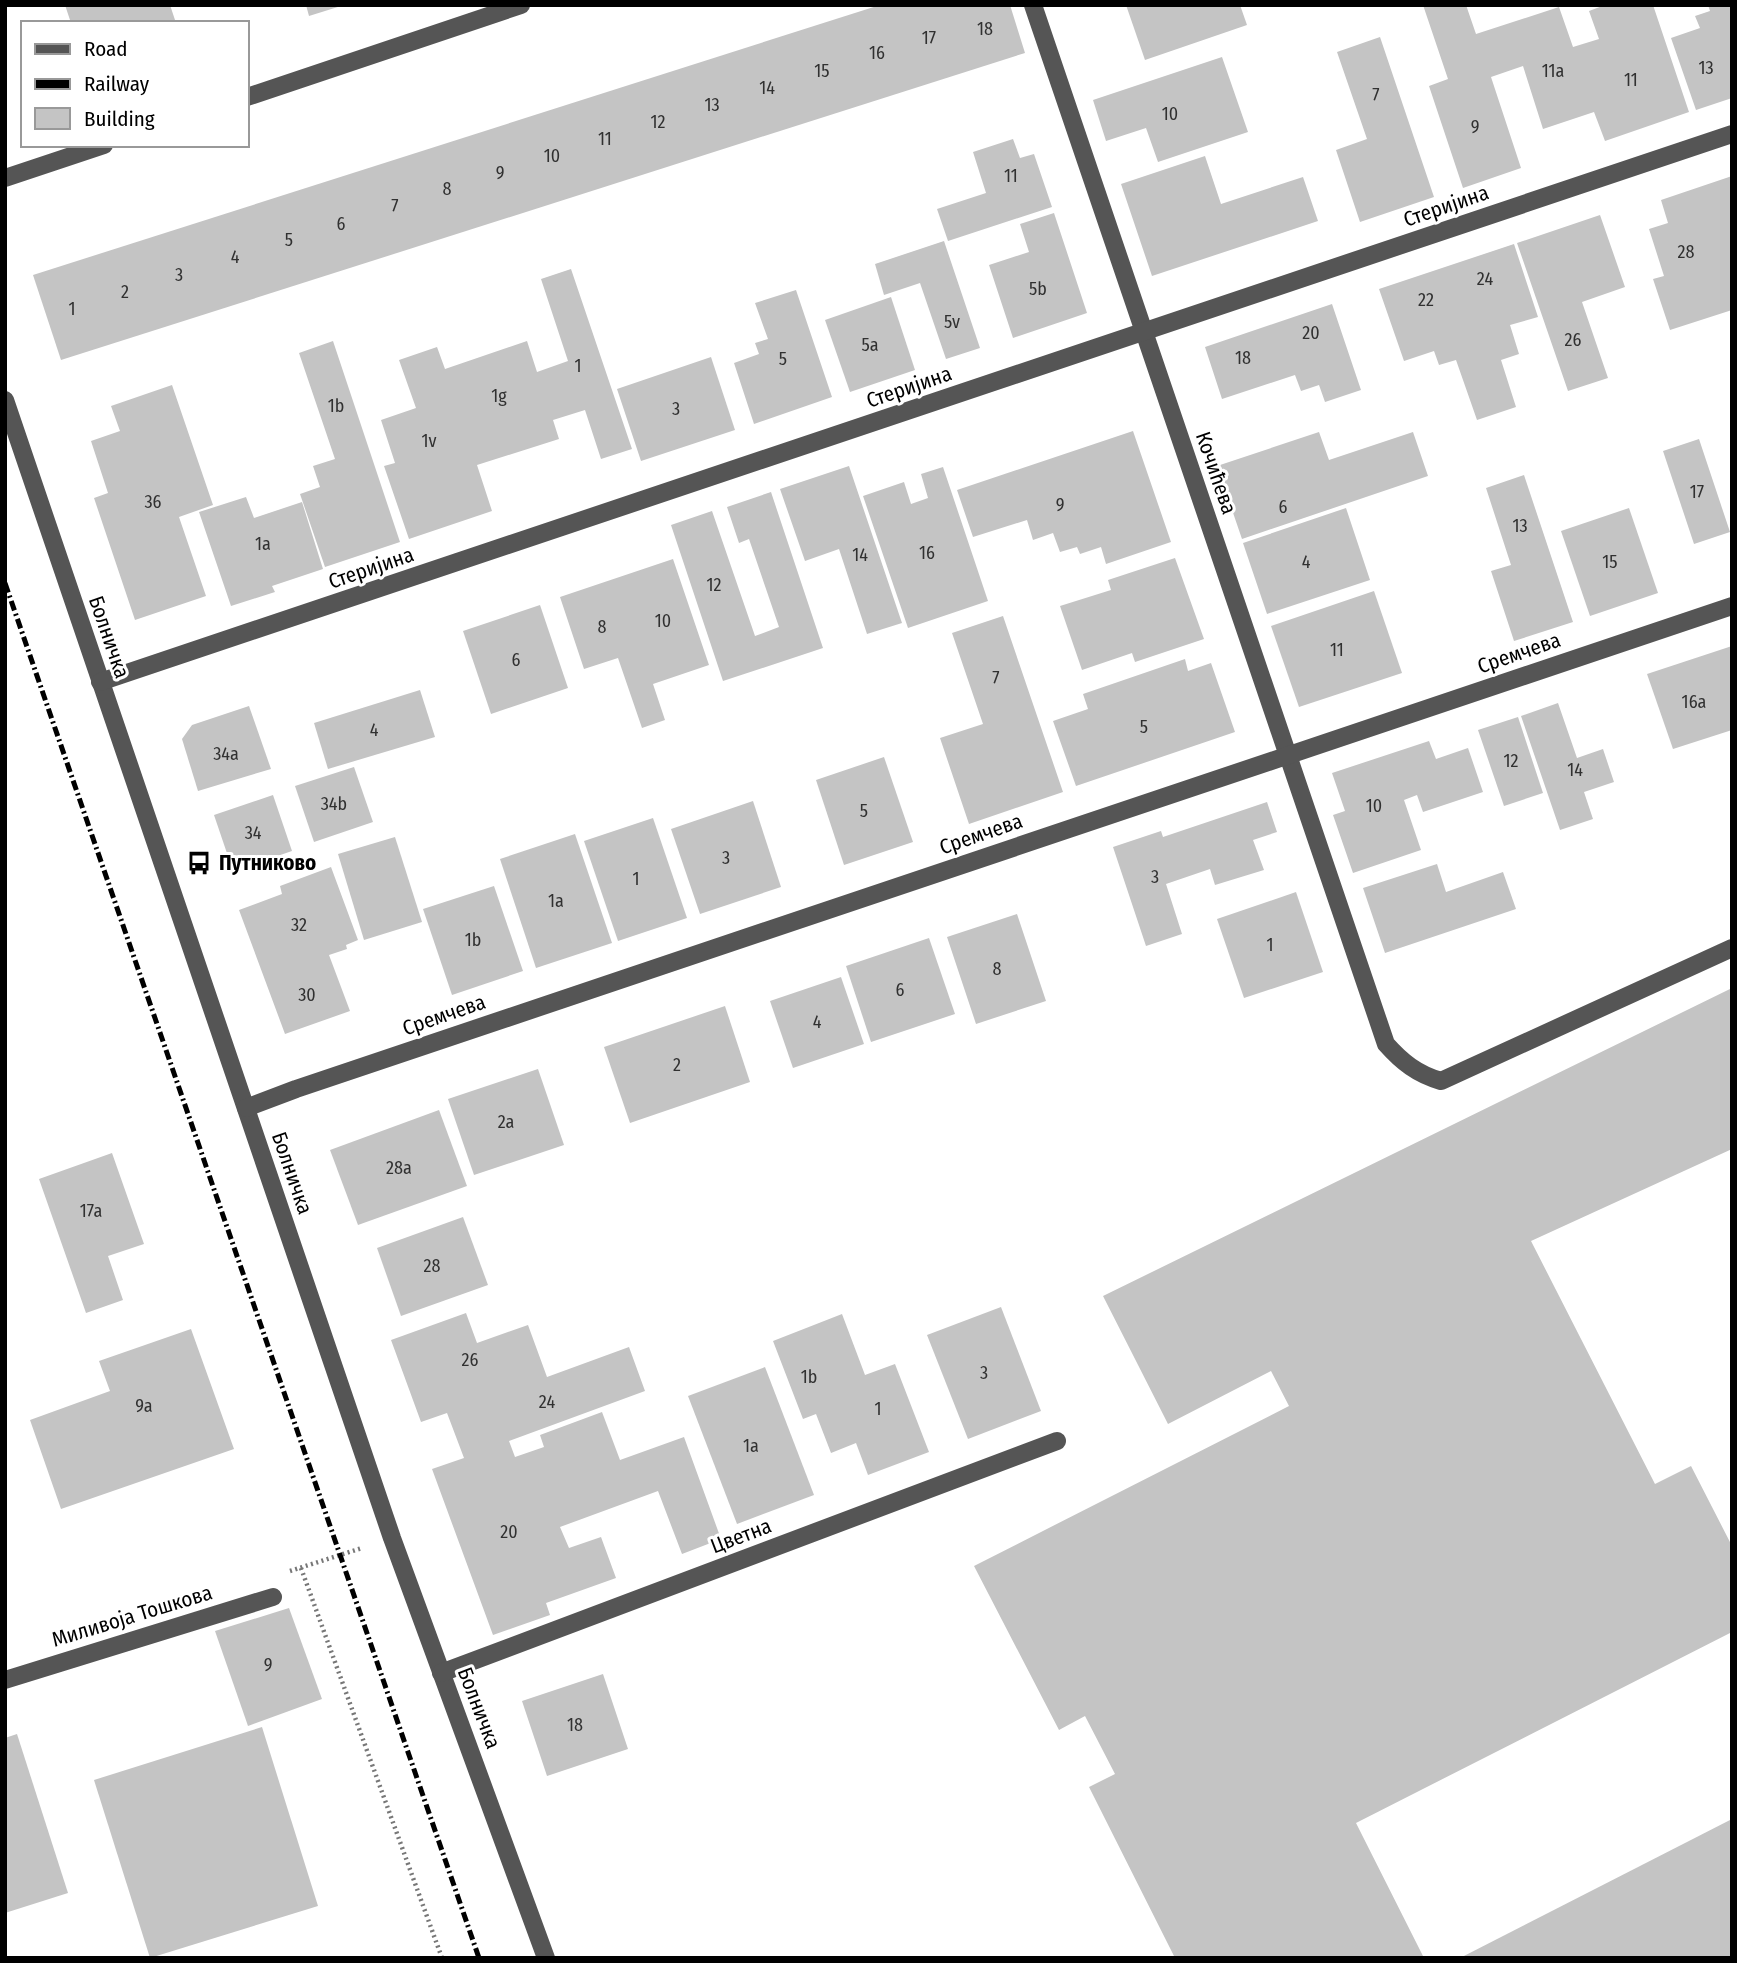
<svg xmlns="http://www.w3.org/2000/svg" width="1737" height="1963" font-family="'Fira Sans Condensed',sans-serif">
<rect width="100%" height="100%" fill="#fff"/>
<!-- building -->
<g fill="#c4c4c4">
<polygon points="65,5 170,5 176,23 71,23"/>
<polygon points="306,5 341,5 341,6 309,16"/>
<polygon points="880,5 1010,5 1025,53 61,360 33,275"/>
<polygon points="1126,5 1240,5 1247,25 1145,60"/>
<polygon points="1423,5 1466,5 1476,34 1559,7 1573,47 1599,39 1589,11 1605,5 1653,5 1689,112 1605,141 1594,112 1543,129 1523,66 1491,77 1521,168 1463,188 1429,86 1448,79"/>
<polygon points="1708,5 1732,5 1732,98 1696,110 1671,38 1700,28 1695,16 1710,11"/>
<polygon points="1380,37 1434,197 1360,222 1336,150 1367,139 1337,52"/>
<polygon points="1222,57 1248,132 1158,162 1146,128 1106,141 1093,100"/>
<polygon points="1013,139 1020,158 1034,154 1052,207 948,241 937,209 986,193 973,152"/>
<polygon points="1205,156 1221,204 1303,177 1318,221 1152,276 1121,184"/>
<polygon points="1732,176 1732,310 1670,330 1653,279 1664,276 1649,229 1668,223 1661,200"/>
<polygon points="1054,213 1087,313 1013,338 989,265 1029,252 1020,224"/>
<polygon points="1600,215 1625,287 1582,302 1608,378 1568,391 1517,243"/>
<polygon points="944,241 980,348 946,359 920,283 884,295 875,264"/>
<polygon points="1514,244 1538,317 1510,325 1519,354 1501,360 1516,407 1477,420 1456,360 1439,365 1434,351 1404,361 1379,289"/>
<polygon points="571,269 632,449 601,459 585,410 553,420 559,439 477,465 492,511 409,539 384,466 395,463 381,420 416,408 399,360 437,347 445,369 527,341 537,372 568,361 541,279"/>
<polygon points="796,290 832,397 754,424 734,363 759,354 755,343 768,339 755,303"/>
<polygon points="891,297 915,370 850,392 825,320"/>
<polygon points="1332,304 1361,390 1325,402 1319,385 1301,391 1295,375 1222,399 1205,347"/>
<polygon points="333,341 400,542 325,567 300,494 320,487 313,466 335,459 299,353"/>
<polygon points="711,357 735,430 641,461 617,389"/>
<polygon points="172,385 213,505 179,517 206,596 135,620 94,498 108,493 91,441 120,431 111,406"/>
<polygon points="1133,431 1171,542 1106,564 1101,547 1080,554 1077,547 1060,552 1053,533 1033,540 1027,520 973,537 957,490"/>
<polygon points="1319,432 1329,460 1413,432 1428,476 1242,539 1217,466"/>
<polygon points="1699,439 1730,532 1694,544 1663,451"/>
<polygon points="849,466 902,623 867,634 839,549 805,561 780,489"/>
<polygon points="943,467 988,601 908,628 863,496 904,482 911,504 928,498 921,474"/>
<polygon points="1524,475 1573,622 1514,641 1491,571 1511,565 1486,488"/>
<polygon points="771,492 823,648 723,681 671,525 712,511 755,636 779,627 749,539 739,543 727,507"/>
<polygon points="246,497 254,518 302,502 323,569 272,586 275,592 231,606 199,512"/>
<polygon points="1346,508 1370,580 1267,614 1243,543"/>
<polygon points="1629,508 1658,593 1590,616 1561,531"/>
<polygon points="1175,558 1204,639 1135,662 1132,653 1082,670 1060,606 1111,590 1108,580"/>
<polygon points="673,559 709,665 653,684 665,720 642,728 618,658 584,669 560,597"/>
<polygon points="1374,591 1402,673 1299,707 1271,626"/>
<polygon points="540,605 568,688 491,714 463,631"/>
<polygon points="1003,616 1063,792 969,824 940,738 983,724 952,633"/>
<polygon points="1732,646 1732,730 1673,749 1647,674"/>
<polygon points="1185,659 1188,671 1211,663 1235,732 1076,786 1053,721 1088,709 1083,694"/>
<polygon points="420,690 435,737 328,769 314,723"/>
<polygon points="1558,703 1577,758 1603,749 1614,782 1584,792 1593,819 1560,830 1521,716"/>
<polygon points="249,706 271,769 198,791 182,739 192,725"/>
<polygon points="1518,717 1543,793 1504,806 1478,730"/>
<polygon points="1429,741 1436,759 1468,748 1483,792 1423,812 1417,795 1404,800 1421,850 1353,873 1333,815 1345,811 1332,773"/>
<polygon points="884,757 913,842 844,865 816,780"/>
<polygon points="354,767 373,822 314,842 295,786"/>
<polygon points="273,795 292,851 233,871 214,815"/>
<polygon points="753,801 781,887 700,914 671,829"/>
<polygon points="1267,802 1277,832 1253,840 1264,870 1215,885 1210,869 1166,884 1182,934 1146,946 1113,847 1161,831 1163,837"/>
<polygon points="653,818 687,918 618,941 584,841"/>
<polygon points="575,834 612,943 536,968 500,859"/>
<polygon points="395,837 422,922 364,940 338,854"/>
<polygon points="1437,864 1446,892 1503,872 1516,909 1385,953 1363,888"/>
<polygon points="331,867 358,940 346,945 347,949 329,955 350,1011 285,1034 239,910 282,894 280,886"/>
<polygon points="494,886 523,971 452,995 423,909"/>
<polygon points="1296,892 1323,972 1244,998 1217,919"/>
<polygon points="1017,914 1046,1001 976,1024 947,937"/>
<polygon points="929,938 955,1014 871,1042 846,966"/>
<polygon points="841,977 864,1044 793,1068 770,1001"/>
<polygon points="1732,988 1732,1149 1531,1241 1655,1484 1691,1466 1732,1546 1732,1632 1356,1823 1424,1958 1175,1958 1089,1787 1115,1774 1085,1716 1059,1730 974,1566 1289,1406 1271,1371 1168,1424 1103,1296"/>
<polygon points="725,1006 750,1082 630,1123 604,1047"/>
<polygon points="538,1069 564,1145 474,1175 448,1099"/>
<polygon points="439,1110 467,1186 358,1225 330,1150"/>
<polygon points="112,1153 144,1244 108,1256 123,1300 86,1313 39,1179"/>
<polygon points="463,1217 488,1285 401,1316 377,1248"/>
<polygon points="1001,1307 1041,1411 968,1439 927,1335"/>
<polygon points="466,1313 477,1343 528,1325 547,1377 629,1347 645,1391 509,1441 515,1457 544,1447 540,1435 602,1412 620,1460 684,1437 721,1539 682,1554 658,1491 560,1527 569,1548 601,1537 616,1578 546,1603 550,1615 493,1635 432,1469 464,1458 447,1413 421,1422 391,1340"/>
<polygon points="842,1314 865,1375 895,1364 929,1452 868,1475 856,1443 831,1453 816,1414 803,1419 773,1341"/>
<polygon points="191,1329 234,1449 61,1509 30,1420 110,1391 99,1361"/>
<polygon points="765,1367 814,1495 737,1524 688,1396"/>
<polygon points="289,1608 322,1699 248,1726 215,1631"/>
<polygon points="603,1674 628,1749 547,1776 522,1701"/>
<polygon points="262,1727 318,1906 150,1958 94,1780"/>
<polygon points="17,1734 68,1893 5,1913 5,1738"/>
<polygon points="1732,1819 1732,1958 1460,1958"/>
</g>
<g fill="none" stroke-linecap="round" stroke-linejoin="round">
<!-- path -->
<g stroke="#777" stroke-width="4.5" stroke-dasharray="2 3.5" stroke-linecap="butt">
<polyline points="301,1568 442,1958"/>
<polyline points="290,1571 362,1548"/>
</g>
<!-- minor -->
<g stroke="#555" stroke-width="18">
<path d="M1033,5l353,1039c16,18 31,30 55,37l291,-133"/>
<polyline points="247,97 521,5"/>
<polyline points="5,178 104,145"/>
<polyline points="5,400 392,1538 546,1958"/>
<polyline points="100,682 1732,134"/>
<polyline points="246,1108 296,1089 1732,606"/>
<polyline points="441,1673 1057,1441"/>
<polyline points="5,1680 273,1597"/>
</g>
<!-- rail -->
<polyline stroke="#000" stroke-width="5" stroke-dasharray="10 3.5 2 3.5" stroke-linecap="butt" points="5,583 479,1958"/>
</g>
<!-- icons -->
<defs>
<g id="bus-bare" transform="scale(1.89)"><path d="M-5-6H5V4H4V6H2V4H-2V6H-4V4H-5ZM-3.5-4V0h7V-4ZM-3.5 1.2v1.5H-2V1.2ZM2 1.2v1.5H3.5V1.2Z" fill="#000" stroke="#fff" stroke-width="2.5" paint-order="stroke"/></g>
</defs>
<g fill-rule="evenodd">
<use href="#bus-bare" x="199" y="863"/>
</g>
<g text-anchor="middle" stroke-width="6" stroke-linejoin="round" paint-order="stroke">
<!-- number labels -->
<g font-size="18" fill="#313131">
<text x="985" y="35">18</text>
<text x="929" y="44">17</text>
<text x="877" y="59">16</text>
<text x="1706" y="74">13</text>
<text x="822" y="77">15</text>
<text x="1553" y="77">11a</text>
<text x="1631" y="86">11</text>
<text x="767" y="94">14</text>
<text x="1376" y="101">7</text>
<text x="712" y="111">13</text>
<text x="1170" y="120">10</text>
<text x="658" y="128">12</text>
<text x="1475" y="133">9</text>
<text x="605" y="145">11</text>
<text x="552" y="162">10</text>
<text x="500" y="179">9</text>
<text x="1011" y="182">11</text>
<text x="447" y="195">8</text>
<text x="395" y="212">7</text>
<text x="341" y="230">6</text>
<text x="289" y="246">5</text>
<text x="1686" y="258">28</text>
<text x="235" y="263">4</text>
<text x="179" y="281">3</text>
<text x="1485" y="285">24</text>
<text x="1038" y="295">5b</text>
<text x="125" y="298">2</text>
<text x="1426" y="306">22</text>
<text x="72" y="315">1</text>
<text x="952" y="328">5v</text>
<text x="1311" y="339">20</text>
<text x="1573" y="346">26</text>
<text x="870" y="351">5a</text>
<text x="1243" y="364">18</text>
<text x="783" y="365">5</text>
<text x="578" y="372">1</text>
<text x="499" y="402">1g</text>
<text x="336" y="412">1b</text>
<text x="676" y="415">3</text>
<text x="429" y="447">1v</text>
<text x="1697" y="498">17</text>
<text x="153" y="508">36</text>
<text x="1060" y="511">9</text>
<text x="1283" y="513">6</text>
<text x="1520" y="532">13</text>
<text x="263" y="550">1a</text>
<text x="927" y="559">16</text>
<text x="860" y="561">14</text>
<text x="1306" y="568">4</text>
<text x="1610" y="568">15</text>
<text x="714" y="591">12</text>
<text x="663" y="627">10</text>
<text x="602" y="633">8</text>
<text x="1337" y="656">11</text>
<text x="516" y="666">6</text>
<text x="996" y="684">7</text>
<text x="1694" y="708">16a</text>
<text x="1144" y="733">5</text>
<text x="374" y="736">4</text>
<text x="226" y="760">34a</text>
<text x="1511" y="767">12</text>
<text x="1575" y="776">14</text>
<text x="334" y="810">34b</text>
<text x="1374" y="812">10</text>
<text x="864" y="817">5</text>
<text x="253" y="839">34</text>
<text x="726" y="864">3</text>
<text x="1155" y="883">3</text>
<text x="636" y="885">1</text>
<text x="556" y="907">1a</text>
<text x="299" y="931">32</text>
<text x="473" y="946">1b</text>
<text x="1270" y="951">1</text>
<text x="997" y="975">8</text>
<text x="900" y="996">6</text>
<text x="307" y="1001">30</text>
<text x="817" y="1028">4</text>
<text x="677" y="1071">2</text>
<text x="506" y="1128">2a</text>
<text x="399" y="1174">28a</text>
<text x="91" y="1217">17a</text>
<text x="432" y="1272">28</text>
<text x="470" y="1366">26</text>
<text x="984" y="1379">3</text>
<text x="809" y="1383">1b</text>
<text x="547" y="1408">24</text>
<text x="144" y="1412">9a</text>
<text x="878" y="1415">1</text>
<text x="751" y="1452">1a</text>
<text x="509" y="1538">20</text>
<text x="268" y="1671">9</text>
<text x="575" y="1731">18</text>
</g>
<!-- street labels -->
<g font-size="21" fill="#000" stroke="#fff">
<text transform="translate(1446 206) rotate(-19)" y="7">Стеријина</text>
<text transform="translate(909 387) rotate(-19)" y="7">Стеријина</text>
<text transform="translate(1216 473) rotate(71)" y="7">Кочићева</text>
<text transform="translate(371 568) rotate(-19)" y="7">Стеријина</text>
<text transform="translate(109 637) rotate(71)" y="7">Болничка</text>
<text transform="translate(1519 653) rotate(-19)" y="7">Сремчева</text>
<text transform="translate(981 834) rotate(-19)" y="7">Сремчева</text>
<text transform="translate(444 1015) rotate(-19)" y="7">Сремчева</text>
<text transform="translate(292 1173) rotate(71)" y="7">Болничка</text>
<text transform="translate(741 1536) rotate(-21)" y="7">Цветна</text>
<text transform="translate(132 1616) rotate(-17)" y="7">Миливоја Тошкова</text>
<text transform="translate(479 1708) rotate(69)" y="7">Болничка</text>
</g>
<!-- poi labels -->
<g font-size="21" font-weight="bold" fill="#000" stroke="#fff" text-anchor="start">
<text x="219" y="870">Путниково</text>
</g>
</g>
<!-- border -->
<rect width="1737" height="1963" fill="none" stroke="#000000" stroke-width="14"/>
<!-- legend -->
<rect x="21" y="21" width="228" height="126" fill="#ffffff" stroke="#999999" stroke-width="2"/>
<rect x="35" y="44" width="35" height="10" fill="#555555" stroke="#999999" stroke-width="2"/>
<text x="84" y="56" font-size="21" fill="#000000">Road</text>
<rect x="35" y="79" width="35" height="10" fill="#000000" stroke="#999999" stroke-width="2"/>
<text x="84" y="91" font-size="21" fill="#000000">Railway</text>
<rect x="35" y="108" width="35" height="21" fill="#c4c4c4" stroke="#999999" stroke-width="2"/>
<text x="84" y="126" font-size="21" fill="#000000">Building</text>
</svg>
